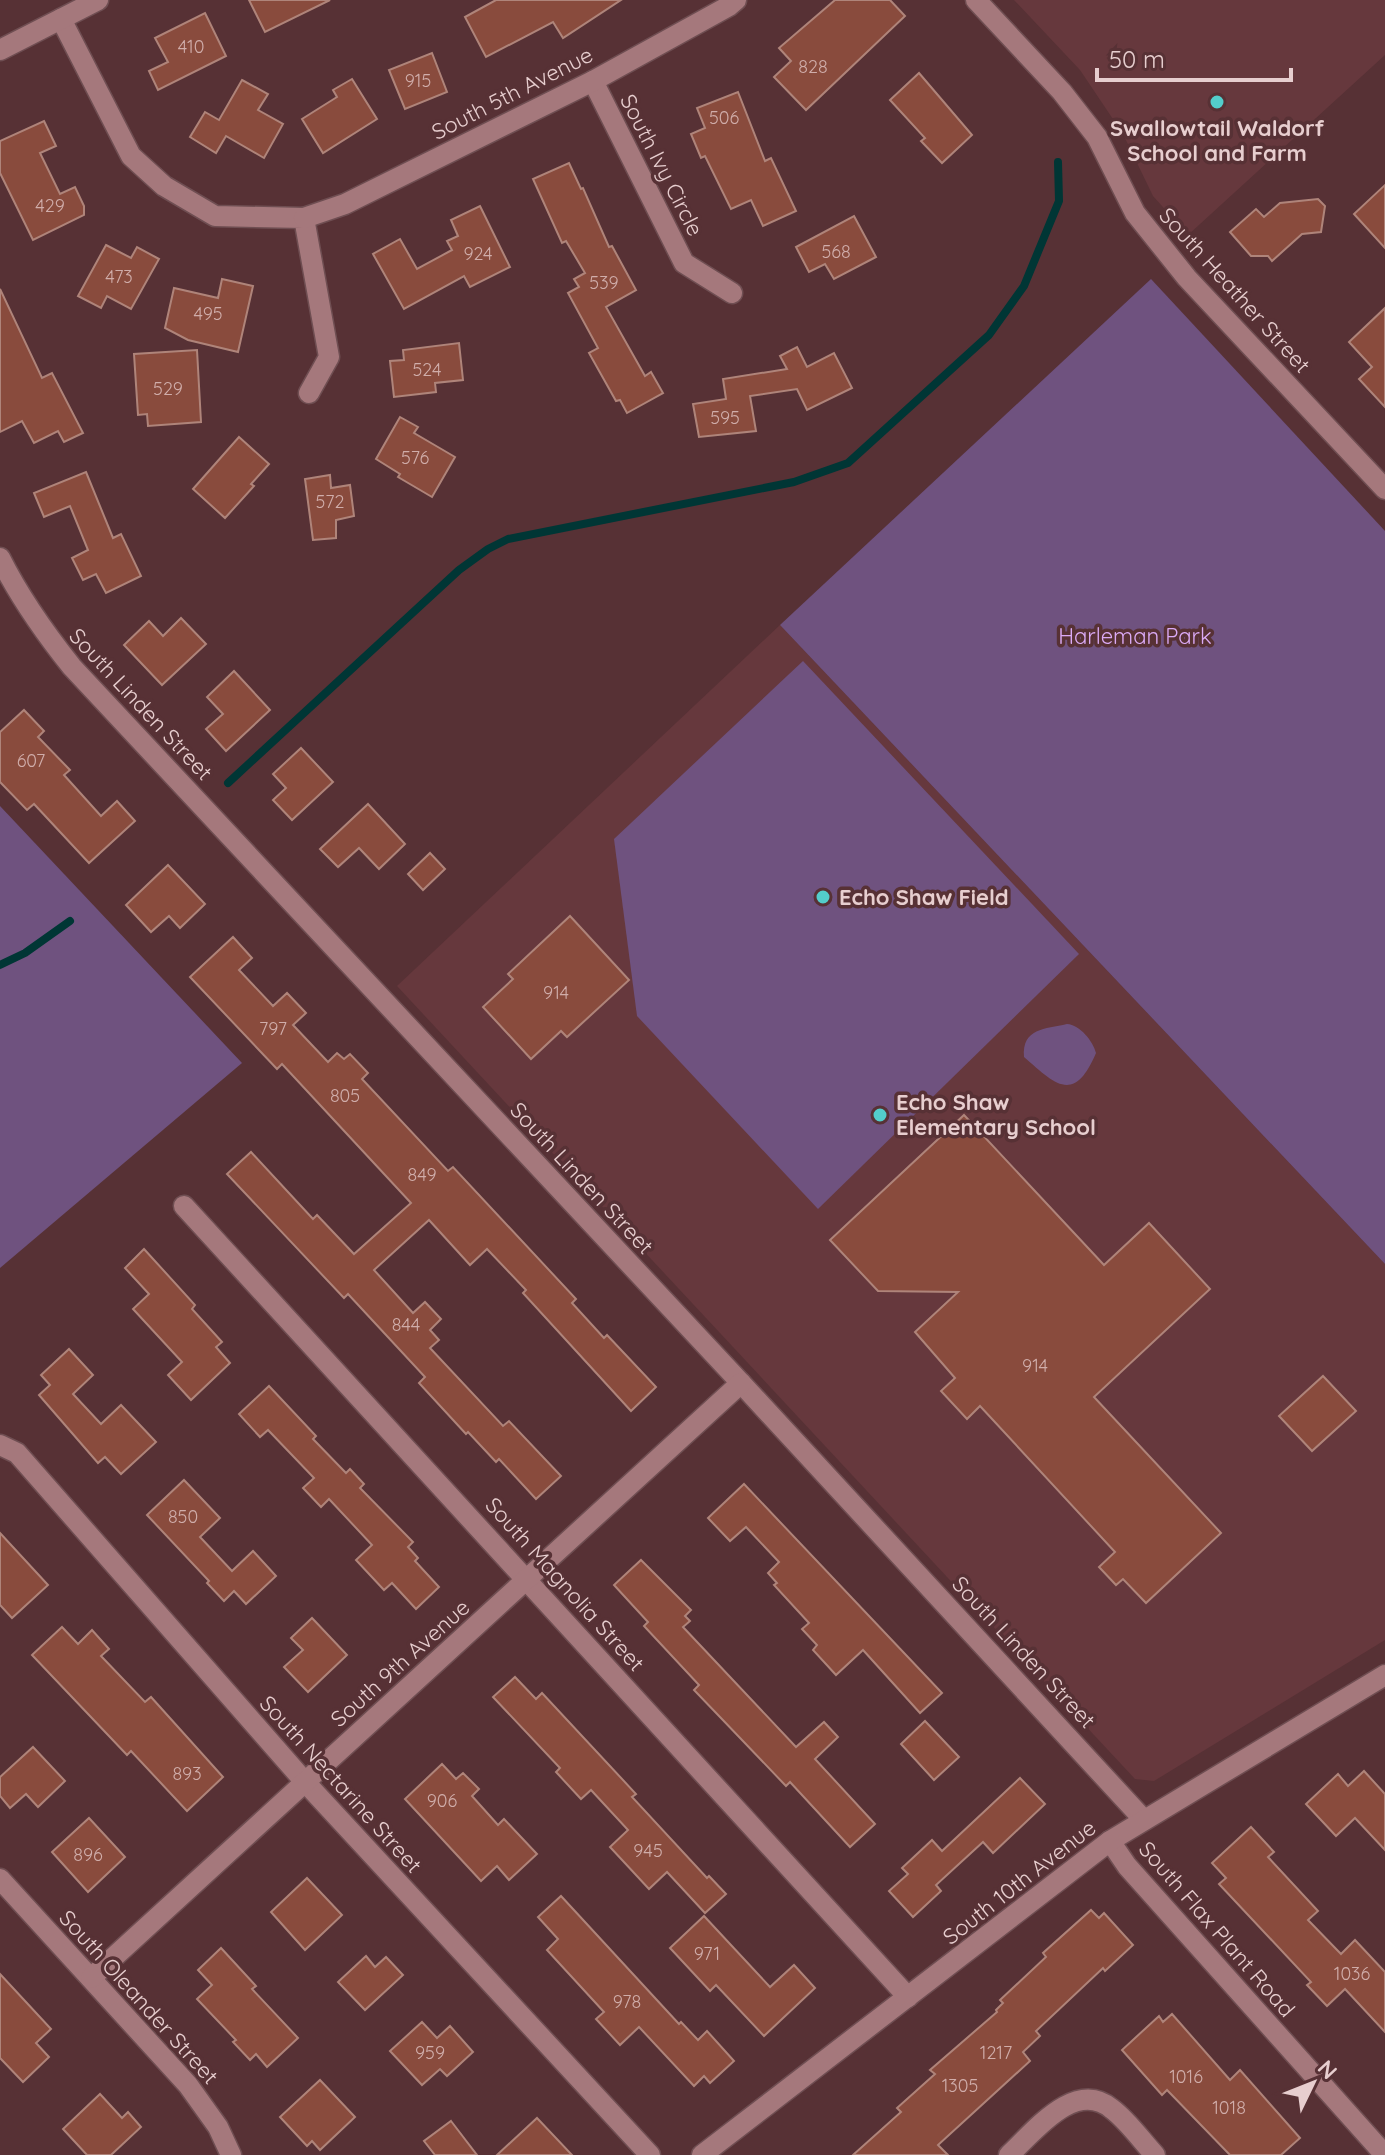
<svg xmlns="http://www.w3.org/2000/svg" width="1385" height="2155" font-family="Quicksand,sans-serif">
<rect width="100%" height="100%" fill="#573135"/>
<!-- built -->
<g fill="#66383d">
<polygon points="1014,0 1385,0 1385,55 1188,235 1153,196 1123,134 1080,70"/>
<polygon points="780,625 1385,1264 1385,1640 1154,1781 1135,1779 397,986"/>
</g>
<!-- green -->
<g fill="#6f527f">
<polygon points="1151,279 1385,531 1385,1264 780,625"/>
<polygon points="803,661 1079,954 818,1209 637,1016 614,839"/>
<polygon points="0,806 242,1063 0,1268"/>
<path d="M1067,1024c13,1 26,17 29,29 -22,52 -41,31 -72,4 -2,-29 21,-28 43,-33z"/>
</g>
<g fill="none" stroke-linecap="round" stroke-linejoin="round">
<!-- stream -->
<g stroke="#003635" stroke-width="8">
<polyline points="228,783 459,570 488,549 508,539 794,482 848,463 989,335 1024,286 1059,201 1058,162"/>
<polyline points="0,965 25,953 70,921"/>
</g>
</g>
<!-- building -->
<g fill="#894b3d" stroke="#af847a" stroke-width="2">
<polygon points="249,0 330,0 265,32"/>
<polygon points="496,0 621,0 563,38 553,22 486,57 465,17"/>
<polygon points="835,0 890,0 905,16 806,110 774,77 791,61 779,48"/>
<polygon points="205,13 226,56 158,90 149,71 168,62 155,38"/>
<polygon points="432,53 447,92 405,109 389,70"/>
<polygon points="919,73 972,135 942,163 921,141 925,138 890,100"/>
<polygon points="352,79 377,119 323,153 302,119 337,97 333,90"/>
<polygon points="242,80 268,94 258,110 283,124 264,158 226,136 216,153 190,137 205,112 219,120"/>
<polygon points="738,92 765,161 771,158 796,211 763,226 751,200 731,209 705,156 701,158 691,134 705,128 697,108"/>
<polygon points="44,121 56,146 40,153 60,194 75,187 84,206 84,215 33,240 0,173 0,141"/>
<polygon points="569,163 581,189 583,188 609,247 612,246 636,290 606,307 645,376 651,372 663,393 627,413 620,400 616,401 589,353 598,348 568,293 579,287 574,279 585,273 566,241 562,243 533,179"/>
<polygon points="1385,185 1385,248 1354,214"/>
<polygon points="1318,199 1325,206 1321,232 1302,234 1272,261 1268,256 1251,256 1230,232 1256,209 1264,217 1280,203"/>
<polygon points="480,206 510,267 470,287 464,276 404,309 373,254 400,239 417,269 452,250 447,241 458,236 451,220"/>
<polygon points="854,216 876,257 834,279 825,264 809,272 796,247"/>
<polygon points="106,245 131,258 137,247 159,259 131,309 107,296 101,308 78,296"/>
<polygon points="222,279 253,286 238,352 188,340 165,328 174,288 218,298"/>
<polygon points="0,289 42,378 52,373 83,433 64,442 58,431 34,443 22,421 0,432"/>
<polygon points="1385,308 1385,407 1359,379 1372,367 1349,342"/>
<polygon points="459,343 463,380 435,383 436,392 394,397 390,361 404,360 403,350"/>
<polygon points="797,347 807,367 834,353 852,388 807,410 797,389 750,396 756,431 699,437 693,404 726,399 723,379 787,369 780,356"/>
<polygon points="197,350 201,422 148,426 147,414 138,415 134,354"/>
<polygon points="400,417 418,427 414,433 455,457 432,497 398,477 400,474 376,459"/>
<polygon points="239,437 269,464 251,484 254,486 225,518 193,489"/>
<polygon points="86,472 113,538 121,534 141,576 106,593 96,574 83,580 72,558 88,550 70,506 44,517 34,493"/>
<polygon points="330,475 331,488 350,485 354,516 336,520 336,538 313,540 305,479"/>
<polygon points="181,618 206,644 162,685 124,645 149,621 163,636"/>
<polygon points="234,671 270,710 226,751 206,729 223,714 207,697"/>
<polygon points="24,710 44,731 38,737 70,770 64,775 101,816 117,801 135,821 89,863 34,804 27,810 0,782 0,732"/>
<polygon points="301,748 333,782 292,820 273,800 286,788 273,774"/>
<polygon points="368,804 405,844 379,869 359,848 338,867 320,849"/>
<polygon points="430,853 445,869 423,890 408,874"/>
<polygon points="168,865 205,904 180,928 169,916 151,932 126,905"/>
<polygon points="570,916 629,980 567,1037 561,1031 531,1059 483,1007 513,979 508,974"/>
<polygon points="233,937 252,958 239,970 273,1006 287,993 306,1013 293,1025 328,1062 337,1053 344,1059 350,1054 368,1073 362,1079 448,1171 453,1167 576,1299 572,1303 604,1338 607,1335 656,1387 631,1411 523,1293 526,1290 487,1249 470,1265 429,1220 374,1270 413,1313 425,1302 441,1319 430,1330 439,1340 430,1348 503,1426 509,1421 561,1476 536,1499 499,1459 496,1462 468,1432 466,1434 419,1383 425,1377 348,1294 344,1298 227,1174 251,1152 313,1219 317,1215 354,1254 411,1203 282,1064 277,1069 190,977"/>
<polygon points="964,1115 1104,1265 1149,1223 1210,1289 1094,1397 1221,1533 1146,1603 1123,1579 1116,1585 1099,1567 1115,1552 980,1406 967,1419 941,1391 955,1378 915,1332 958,1292 878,1291 830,1240"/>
<polygon points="144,1249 195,1305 192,1309 222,1342 216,1347 230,1363 191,1400 168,1375 182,1362 133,1309 149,1294 125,1268"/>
<polygon points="69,1349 93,1375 73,1394 101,1424 121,1405 156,1442 121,1474 105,1457 98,1463 39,1395 50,1385 41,1375"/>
<polygon points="1323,1376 1356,1411 1312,1451 1279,1416"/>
<polygon points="269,1386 316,1436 313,1439 346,1473 350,1469 364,1484 360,1488 413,1542 408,1547 418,1558 415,1561 439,1587 416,1609 392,1583 384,1590 356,1560 372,1545 329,1499 321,1507 303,1488 314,1478 268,1430 260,1437 239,1414"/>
<polygon points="184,1480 220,1518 200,1537 232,1571 253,1551 276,1576 246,1604 234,1591 224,1601 207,1583 209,1581 147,1515"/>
<polygon points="744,1484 942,1693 920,1713 863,1650 836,1675 813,1650 817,1645 802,1629 809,1623 774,1585 777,1583 768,1573 779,1562 746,1527 730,1541 708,1518"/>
<polygon points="0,1533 48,1585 12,1618 0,1605"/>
<polygon points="641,1560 691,1610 685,1616 690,1621 683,1627 796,1747 824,1722 838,1737 815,1759 875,1824 850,1847 790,1782 786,1786 719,1716 694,1690 699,1685 644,1626 648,1622 614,1585"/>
<polygon points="312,1618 347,1655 308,1692 284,1667 303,1650 291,1638"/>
<polygon points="62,1627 78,1644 92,1630 109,1649 101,1656 145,1702 151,1697 223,1777 187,1811 131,1751 127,1755 32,1655"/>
<polygon points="515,1677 536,1699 542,1693 636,1794 632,1797 707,1878 709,1876 726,1894 705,1913 667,1872 649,1889 610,1847 628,1830 591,1790 581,1799 556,1772 560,1768 493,1697"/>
<polygon points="925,1721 959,1757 934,1780 901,1744"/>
<polygon points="33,1747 65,1781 38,1807 26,1794 10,1808 0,1796 0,1777"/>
<polygon points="442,1764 456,1779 463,1773 479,1789 472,1796 498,1825 504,1819 537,1854 509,1880 497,1866 481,1881 405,1799"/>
<polygon points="1364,1771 1385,1794 1385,1850 1355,1818 1336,1836 1306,1804 1338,1774 1348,1786"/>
<polygon points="1020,1778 1045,1804 993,1853 983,1842 936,1885 941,1891 913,1917 889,1891 908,1874 902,1868 932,1840 942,1851"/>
<polygon points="89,1818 125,1857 88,1892 52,1852"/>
<polygon points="1251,1827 1274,1852 1268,1857 1318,1911 1308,1920 1341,1954 1355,1940 1385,1972 1385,2032 1345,1989 1327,2006 1307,1985 1311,1982 1219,1884 1226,1878 1212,1863"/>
<polygon points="307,1878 342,1915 305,1950 271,1912"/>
<polygon points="561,1896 679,2024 681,2022 698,2040 707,2031 734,2061 710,2083 704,2076 694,2086 639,2027 620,2045 596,2019 604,2012 547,1950 558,1939 538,1917"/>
<polygon points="1091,1910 1099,1918 1104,1913 1133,1945 1105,1971 1103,1968 1036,2031 1040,2036 1023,2052 1030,2061 938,2145 948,2155 853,2155 901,2112 897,2108 935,2074 930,2070 997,2012 996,2010 1003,2003 1000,2000 1046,1957 1043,1953"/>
<polygon points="704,1916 770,1987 794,1965 815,1988 764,2036 716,1985 710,1991 670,1948"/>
<polygon points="221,1948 256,1986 252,1989 298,2038 267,2067 256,2054 250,2060 233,2042 236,2040 197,1999 212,1985 198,1970"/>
<polygon points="366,1956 375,1967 386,1957 403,1975 365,2010 338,1982"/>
<polygon points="0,1974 51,2029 36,2043 49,2057 23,2082 0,2058"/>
<polygon points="1172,2014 1230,2080 1240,2070 1300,2138 1281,2155 1230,2155 1167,2090 1162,2095 1122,2050 1159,2016 1163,2022"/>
<polygon points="422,2022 437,2038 450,2026 473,2052 447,2076 440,2069 422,2085 390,2051"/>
<polygon points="320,2080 355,2117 320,2150 312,2141 307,2146 280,2117"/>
<polygon points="100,2094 122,2118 128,2112 141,2127 111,2155 87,2155 63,2129"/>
<polygon points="537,2118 572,2155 497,2155"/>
<polygon points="451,2121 477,2155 435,2155 424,2141"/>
</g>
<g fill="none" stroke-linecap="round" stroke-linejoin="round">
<!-- street casing -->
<g stroke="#6f4e52" stroke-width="23">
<g id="street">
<polyline points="976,0 1062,92 1097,137 1135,213 1187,278 1385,489"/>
<polyline points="61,19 131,156 164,186 215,216 304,218 329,357 309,393"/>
<polyline points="0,50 98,0"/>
<polyline points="593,81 684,263 732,293"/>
<polyline points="304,218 345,204 593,81 729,6 736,0"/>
<path d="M0,558c20,40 44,74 72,109l669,716 403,437"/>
<polyline points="184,1206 908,1997"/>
<polyline points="0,1445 17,1453 305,1782 650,2155"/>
<polyline points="1110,1841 1127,1866 1385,2155"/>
<polyline points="0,1879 188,2085 218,2127 231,2155"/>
<polyline points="91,1978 741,1383"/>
<path d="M1009,2155c25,-23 66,-77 103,-46 16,12 29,31 43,46"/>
</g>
</g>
<!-- secondary casing -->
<g stroke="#6f4e52" stroke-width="23">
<polyline id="secondary" points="702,2155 1110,1841 1385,1675"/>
</g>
<!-- street -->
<use href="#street" stroke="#a5787c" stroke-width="20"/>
<!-- secondary -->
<use href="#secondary" stroke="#a5787c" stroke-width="20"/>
</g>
<!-- markers -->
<g fill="#53cdcb" stroke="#573135" stroke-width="3">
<circle cx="1217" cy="102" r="8"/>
<circle cx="823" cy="897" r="8"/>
<circle cx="880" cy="1115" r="8"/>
</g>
<g text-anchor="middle" stroke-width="7" stroke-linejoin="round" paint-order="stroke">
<!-- number labels -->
<g font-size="18" fill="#d0adaa">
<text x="191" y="53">410</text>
<text x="813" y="73">828</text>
<text x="418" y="87">915</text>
<text x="724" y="124">506</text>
<text x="50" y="212">429</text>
<text x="836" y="258">568</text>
<text x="478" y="260">924</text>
<text x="119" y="283">473</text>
<text x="604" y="289">539</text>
<text x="208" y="320">495</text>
<text x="427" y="376">524</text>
<text x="168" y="395">529</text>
<text x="725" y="424">595</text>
<text x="415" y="464">576</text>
<text x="330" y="508">572</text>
<text x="31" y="767">607</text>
<text x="556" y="999">914</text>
<text x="273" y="1035">797</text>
<text x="345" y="1102">805</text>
<text x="422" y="1181">849</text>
<text x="406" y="1331">844</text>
<text x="1035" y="1372">914</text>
<text x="183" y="1523">850</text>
<text x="187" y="1780">893</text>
<text x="442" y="1807">906</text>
<text x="648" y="1857">945</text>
<text x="88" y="1861">896</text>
<text x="707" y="1960">971</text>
<text x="1352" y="1980">1036</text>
<text x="627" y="2008">978</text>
<text x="430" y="2059">959</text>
<text x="996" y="2059">1217</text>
<text x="1186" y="2083">1016</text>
<text x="960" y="2092">1305</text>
<text x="1229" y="2114">1018</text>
</g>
<!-- street labels -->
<g font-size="22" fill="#e7cecf" stroke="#573135">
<text transform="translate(512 93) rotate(-27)" y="8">South 5th Avenue</text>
<text transform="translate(662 165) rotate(63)" y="8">South Ivy Circle</text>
<text transform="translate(1235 290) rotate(48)" y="8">South Heather Street</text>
<text transform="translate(141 704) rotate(47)" y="8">South Linden Street</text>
<text transform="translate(582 1178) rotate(47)" y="8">South Linden Street</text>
<text transform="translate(565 1584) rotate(48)" y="8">South Magnolia Street</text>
<text transform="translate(1024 1652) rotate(47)" y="8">South Linden Street</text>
<text transform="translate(400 1663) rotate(-42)" y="8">South 9th Avenue</text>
<text transform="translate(341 1784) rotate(48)" y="8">South Nectarine Street</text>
<text transform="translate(1019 1882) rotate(-38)" y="8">South 10th Avenue</text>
<text transform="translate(1217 1929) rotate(49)" y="8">South Flax Plant Road</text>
<text transform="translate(139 1997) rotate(48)" y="8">South Oleander Street</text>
</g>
<!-- poi labels -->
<g font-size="22" font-weight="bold" fill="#e7cecf" stroke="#573135" text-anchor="start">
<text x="1217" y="136" text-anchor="middle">Swallowtail Waldorf<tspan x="1217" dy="25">School and Farm</tspan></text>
<text x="839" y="905">Echo Shaw Field</text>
<text x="896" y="1110">Echo Shaw<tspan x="896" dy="25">Elementary School</tspan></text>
</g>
<!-- park labels -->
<g font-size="22" fill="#dbaaf6" stroke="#573135">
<text x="1135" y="644">Harleman Park</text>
</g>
</g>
<!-- north arrow -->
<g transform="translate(1313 2083) rotate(47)" stroke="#573135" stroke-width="6" paint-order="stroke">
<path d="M0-6L14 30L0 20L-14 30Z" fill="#e7cecf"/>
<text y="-12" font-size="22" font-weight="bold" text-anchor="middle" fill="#e7cecf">N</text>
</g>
<!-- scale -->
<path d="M1097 68v12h194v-12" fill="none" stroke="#e7cecf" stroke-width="4"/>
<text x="1109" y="68" font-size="24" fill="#e7cecf" stroke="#573135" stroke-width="6" paint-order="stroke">50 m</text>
</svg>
